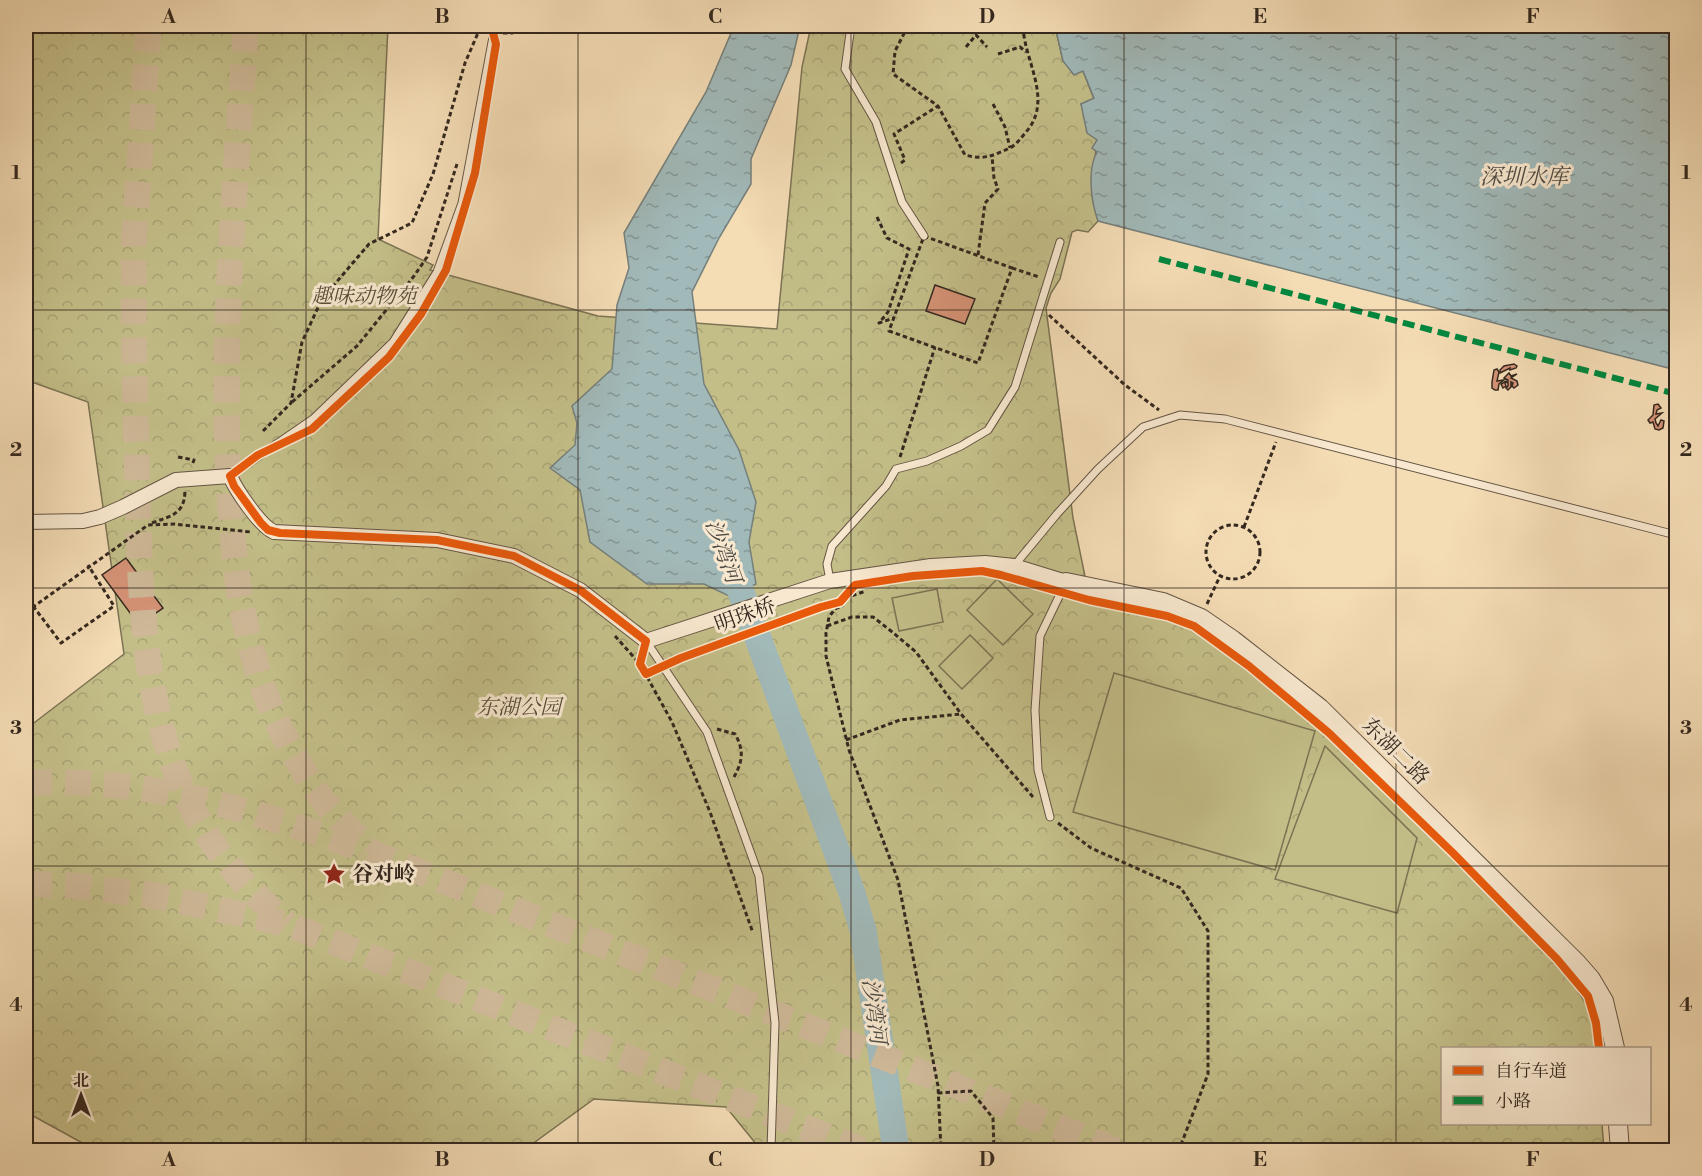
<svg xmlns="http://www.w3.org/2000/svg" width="1702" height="1176" font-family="'Libre Bodoni','Noto Serif SC',serif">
<defs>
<pattern id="park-crowns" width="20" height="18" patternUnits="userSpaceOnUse" patternTransform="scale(1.5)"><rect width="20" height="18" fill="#c3be88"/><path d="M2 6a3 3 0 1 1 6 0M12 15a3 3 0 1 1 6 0" fill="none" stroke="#a8a375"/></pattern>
<pattern id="water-ripples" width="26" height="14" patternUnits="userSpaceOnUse" patternTransform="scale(1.5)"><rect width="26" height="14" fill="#a1b9b9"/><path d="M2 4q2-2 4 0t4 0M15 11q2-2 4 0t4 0" fill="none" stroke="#849696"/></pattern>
</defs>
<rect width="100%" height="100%" fill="#f4dcb5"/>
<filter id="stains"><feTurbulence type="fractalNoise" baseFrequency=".00333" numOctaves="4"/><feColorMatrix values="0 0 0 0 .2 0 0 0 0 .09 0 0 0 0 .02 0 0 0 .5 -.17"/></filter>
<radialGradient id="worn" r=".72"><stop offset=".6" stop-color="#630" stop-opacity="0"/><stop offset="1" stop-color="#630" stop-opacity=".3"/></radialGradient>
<!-- park -->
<polygon fill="url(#park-crowns)" stroke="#7c7354" stroke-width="1.5" points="26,26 388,26 378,239 433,265 430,270 598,316 777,329 802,67 811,26 1055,26 1063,61 1083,71 1094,99 1081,104 1097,139 1092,187 1098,221 1088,232 1077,230 1072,232 1060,279 1051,293 1046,308 1073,518 1088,591 1193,626 1217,641 1325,728 1562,965 1594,1017 1597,1048 1442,1048 1442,1124 1602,1124 1604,1150 757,1150 757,1145 726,1107 594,1099 524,1150 95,1150 26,1112 26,729 124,654 88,402 26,380"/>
<!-- pitch -->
<g fill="#c3be88" stroke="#7c7354" stroke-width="1.5">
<polygon points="997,579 1033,614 1003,645 967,610"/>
<polygon points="937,589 943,622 899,631 892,598"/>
<polygon points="970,635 993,658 962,689 939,666"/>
<polygon points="1114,673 1315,731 1275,870 1073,812"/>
<polygon points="1325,746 1417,838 1397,913 1275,879"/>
</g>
<!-- water -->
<g fill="url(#water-ripples)" stroke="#757f7b" stroke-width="1.5">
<polygon points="734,26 800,26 791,65 751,159 751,184 719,238 692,292 704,384 739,450 756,502 749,542 756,584 729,596 704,584 647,584 590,542 580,490 550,468 575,445 577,423 572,406 612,369 617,305 629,268 624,233 706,92"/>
<path d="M1055,26h621v344l-578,-149c-7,-19 -11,-51 -1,-69l-5,-4 5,-8 -10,-7 -6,-29 13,-6 -11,-27 -9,4 -11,-14z"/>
</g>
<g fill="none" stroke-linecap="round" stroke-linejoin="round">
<!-- river -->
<polyline stroke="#a1b9b9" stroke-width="27" points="728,557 852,893 863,930 896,1150"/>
</g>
<!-- building -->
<g fill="#d59276" stroke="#34281f" stroke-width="1.5">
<polygon points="935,285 975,299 965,324 926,311"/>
<polygon points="1514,364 1517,366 1516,368 1510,370 1510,368 1500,373 1500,370 1504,366"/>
<polygon points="1497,369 1499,372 1497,381 1504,380 1499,384 1498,390 1495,390 1492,388 1492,382 1494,370"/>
<polygon points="1509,373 1511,376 1517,374 1511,378 1517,381 1518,385 1514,388 1512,386 1513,383 1511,382 1511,387 1508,390 1506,388 1508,386 1508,382 1505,383 1506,386 1503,388 1501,384 1508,380 1504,378"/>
<polygon points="1658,404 1661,408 1657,410 1656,414 1662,413 1655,419 1656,423 1658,426 1661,420 1664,421 1663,428 1659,430 1655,429 1653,422 1650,423 1648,420 1653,415 1654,405"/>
<polygon points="1676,404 1676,434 1674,434 1672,430 1675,417 1674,406"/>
<polygon points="126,558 163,608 139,625 102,575"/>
</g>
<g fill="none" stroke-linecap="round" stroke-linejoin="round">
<!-- motorway-tunnel -->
<g stroke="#ceb897" stroke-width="26" stroke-dasharray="26 13" stroke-linecap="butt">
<path d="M149,26c-4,48 -7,97 -10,146 -2,25 -5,50 -5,75 -1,76 1,152 3,227 3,100 3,204 39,299 24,62 61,108 111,151"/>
<path d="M246,26c-10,147 -24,295 -18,443 4,84 12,166 45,244 13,28 37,74 58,97 12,13 25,26 38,38"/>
<path d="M26,783c119,-7 236,29 347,70l743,297"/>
<polyline points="26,884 68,885 151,895 287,924 862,1150"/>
</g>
<!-- service casing -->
<g stroke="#645544" stroke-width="9">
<g id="service">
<polyline points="851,26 845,69 876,122 902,202 924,236"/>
<polyline points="230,476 313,419 393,342 437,272 462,203 495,26"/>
<polyline points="1014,566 1057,514 1098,469 1143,427 1180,415 1225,419 1676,535"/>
<polyline points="830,581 827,564 832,546 886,486 896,469 927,461 961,446 988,430 1015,387 1060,242"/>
<polyline points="646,641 707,732 759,876 775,1023 771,1150"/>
<polyline points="1050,817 1038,770 1035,710 1040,636 1066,582"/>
</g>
</g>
<!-- minor casing -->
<g stroke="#645544" stroke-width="16">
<path id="minor" d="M26,522l57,-1 17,-4 23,-10 53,-27 54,-4c6,14 30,50 44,56l163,8 77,16 66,34 66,51 184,-60 101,-15 54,-3 29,3 52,16"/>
</g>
<!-- tertiary casing -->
<g stroke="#645544" stroke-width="20">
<g id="tertiary">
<polyline points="1066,582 1163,602 1201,618 1233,640 1320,708 1577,963 1591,979 1604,1001 1615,1048"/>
<polyline points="1618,1124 1620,1150"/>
</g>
</g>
<!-- path -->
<g stroke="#34281f" stroke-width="3" stroke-dasharray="4.5 3" stroke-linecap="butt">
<path d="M908,26l-13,25 -2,23 45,32 27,49c20,5 27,1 45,-7 7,-4 11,-10 16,-16 28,-32 -2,-71 -3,-106"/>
<polyline points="503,33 512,33 530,26"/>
<polyline points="966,47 976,35 987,47"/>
<polyline points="998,54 1020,47 1026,52"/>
<polyline points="993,104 1005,127 1010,148"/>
<polyline points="901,163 905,160 894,134 938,106"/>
<polyline points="877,217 887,238 909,249 888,312 879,323 894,318"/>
<polygon points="924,236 1012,268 978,363 889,331"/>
<polyline points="978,255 985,203 998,189 994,178 992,156"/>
<polyline points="1012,268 1039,277"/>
<polyline points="1049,315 1125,385 1159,410"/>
<polyline points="292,402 357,346 414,276 427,257 457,164"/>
<polyline points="263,431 291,403 302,342 322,299 369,244 412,223 433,174 465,63 481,26"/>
<polyline points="178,457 194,460 192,465"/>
<polyline points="900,457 935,347"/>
<path d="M152,523c18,-7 32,-8 33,-31"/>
<circle cx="1233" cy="552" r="27"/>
<polyline points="1244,527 1276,442"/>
<polyline points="845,598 866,591"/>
<polyline points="840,602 842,606 835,609 829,617 826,633 826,656 849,750 898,880 938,1086 941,1150"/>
<polyline points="1207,604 1220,576"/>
<polyline points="33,606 61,643 114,606 88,565"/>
<polyline points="26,612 148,525 174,524 251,532"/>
<polyline points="827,626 852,617 873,617 891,631 916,652 961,714 1033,797"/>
<polyline points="615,636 640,664 672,722 710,812 753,933"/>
<path d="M717,729l18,5c9,16 8,27 -1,43"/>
<polyline points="846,740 900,720 961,714"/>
<polyline points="1058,823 1091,848 1181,888 1208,931 1208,1074 1179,1150"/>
<polyline points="938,1093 971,1091 993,1118 994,1150"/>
</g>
<!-- service -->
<use href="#service" stroke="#f8e8cf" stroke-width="7"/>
<!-- minor -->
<use href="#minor" stroke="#f8e8cf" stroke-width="14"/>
<!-- tertiary -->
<use href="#tertiary" stroke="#f8e8cf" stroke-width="18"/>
<!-- quiet -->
<polyline stroke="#00873e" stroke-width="6" stroke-dasharray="12 6" stroke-linecap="butt" points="1159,259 1676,394"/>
<!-- cycleway casing -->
<g stroke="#f8e8cf" stroke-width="11">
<polyline id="cycleway" points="498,26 493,33 496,44 475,173 446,270 421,314 389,357 312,429 258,455 230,476 234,486 261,523 268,530 280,533 437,540 514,556 580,590 646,641 640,664 646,674 681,658 821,607 840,602 855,585 913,576 982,571 1001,575 1089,600 1167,616 1194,626 1249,666 1329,733 1453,853 1557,959 1588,996 1596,1023 1599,1048"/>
</g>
<!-- cycleway -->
<use href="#cycleway" stroke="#e8590c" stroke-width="8"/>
</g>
<!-- grid -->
<path fill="none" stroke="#34281f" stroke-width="1.5" stroke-opacity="0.55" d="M306,26v1124M578,26v1124M851,26v1124M1124,26v1124M1396,26v1124M26,310h1650M26,588h1650M26,866h1650"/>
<!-- icons -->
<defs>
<g id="sight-bare" transform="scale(1.8)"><path d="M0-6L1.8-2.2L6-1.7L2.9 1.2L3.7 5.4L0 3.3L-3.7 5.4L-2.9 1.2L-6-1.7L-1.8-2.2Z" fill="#8f2418" stroke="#f8e8cf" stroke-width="2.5" paint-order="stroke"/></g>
</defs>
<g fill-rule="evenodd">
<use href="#sight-bare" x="334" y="874"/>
</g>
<g text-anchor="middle" stroke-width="6" stroke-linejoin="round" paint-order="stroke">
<!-- park labels -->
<g font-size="21" font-style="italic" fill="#584e39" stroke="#f8e8cf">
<text x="364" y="303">趣味动物苑</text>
<text x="519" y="714">东湖公园</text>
</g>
<!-- street labels -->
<g font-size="21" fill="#34281f" stroke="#f8e8cf">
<text transform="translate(745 615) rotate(-20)" y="7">明珠桥</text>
<text transform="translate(1396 751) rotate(45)" y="7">东湖二路</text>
</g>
<!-- poi labels -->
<g font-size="21" font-weight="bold" fill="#34281f" stroke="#f8e8cf" text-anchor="start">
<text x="352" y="881">谷对岭</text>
</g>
<!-- water labels -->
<g font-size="22" font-style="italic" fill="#4f4c46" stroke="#f8e8cf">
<text x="1524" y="184">深圳水库</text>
<text transform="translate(724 551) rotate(70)" y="8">沙湾河</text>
<text transform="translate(875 1011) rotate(82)" y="8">沙湾河</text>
</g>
</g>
<!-- margin -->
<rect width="1702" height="1176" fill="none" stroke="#f4dcb5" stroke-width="66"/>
<!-- legend -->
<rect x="1441" y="1047" width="210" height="78" fill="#f8e8cf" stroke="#aa9b89" stroke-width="1.5"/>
<rect x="1453" y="1066" width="30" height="9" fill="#e8590c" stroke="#aa9b89" stroke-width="1.5"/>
<text x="1495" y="1077" font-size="18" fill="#34281f">自行车道</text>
<rect x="1453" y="1096" width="30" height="9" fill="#00873e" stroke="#aa9b89" stroke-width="1.5"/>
<text x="1495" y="1107" font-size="18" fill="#34281f">小路</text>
<!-- north arrow -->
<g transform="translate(81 1095)" stroke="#f8e8cf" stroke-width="4.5" paint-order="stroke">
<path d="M0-4.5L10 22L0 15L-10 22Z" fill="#34281f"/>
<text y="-9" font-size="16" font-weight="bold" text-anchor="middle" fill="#34281f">北</text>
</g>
<rect x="33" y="33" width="1636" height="1110" fill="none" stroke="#34281f" stroke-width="2"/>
<g font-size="20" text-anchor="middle" font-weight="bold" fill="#34281f">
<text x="169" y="23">A</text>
<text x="442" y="23">B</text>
<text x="715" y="23">C</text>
<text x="987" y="23">D</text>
<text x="1260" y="23">E</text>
<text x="1533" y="23">F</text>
<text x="16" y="179">1</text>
<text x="1686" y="179">1</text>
<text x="16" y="456">2</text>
<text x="1686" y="456">2</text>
<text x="16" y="734">3</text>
<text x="1686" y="734">3</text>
<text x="16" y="1011">4</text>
<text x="1686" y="1011">4</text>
<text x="169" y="1166">A</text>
<text x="442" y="1166">B</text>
<text x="715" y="1166">C</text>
<text x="987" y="1166">D</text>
<text x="1260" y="1166">E</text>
<text x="1533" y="1166">F</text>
</g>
<rect width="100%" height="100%" filter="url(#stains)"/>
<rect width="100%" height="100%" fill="url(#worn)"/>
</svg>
